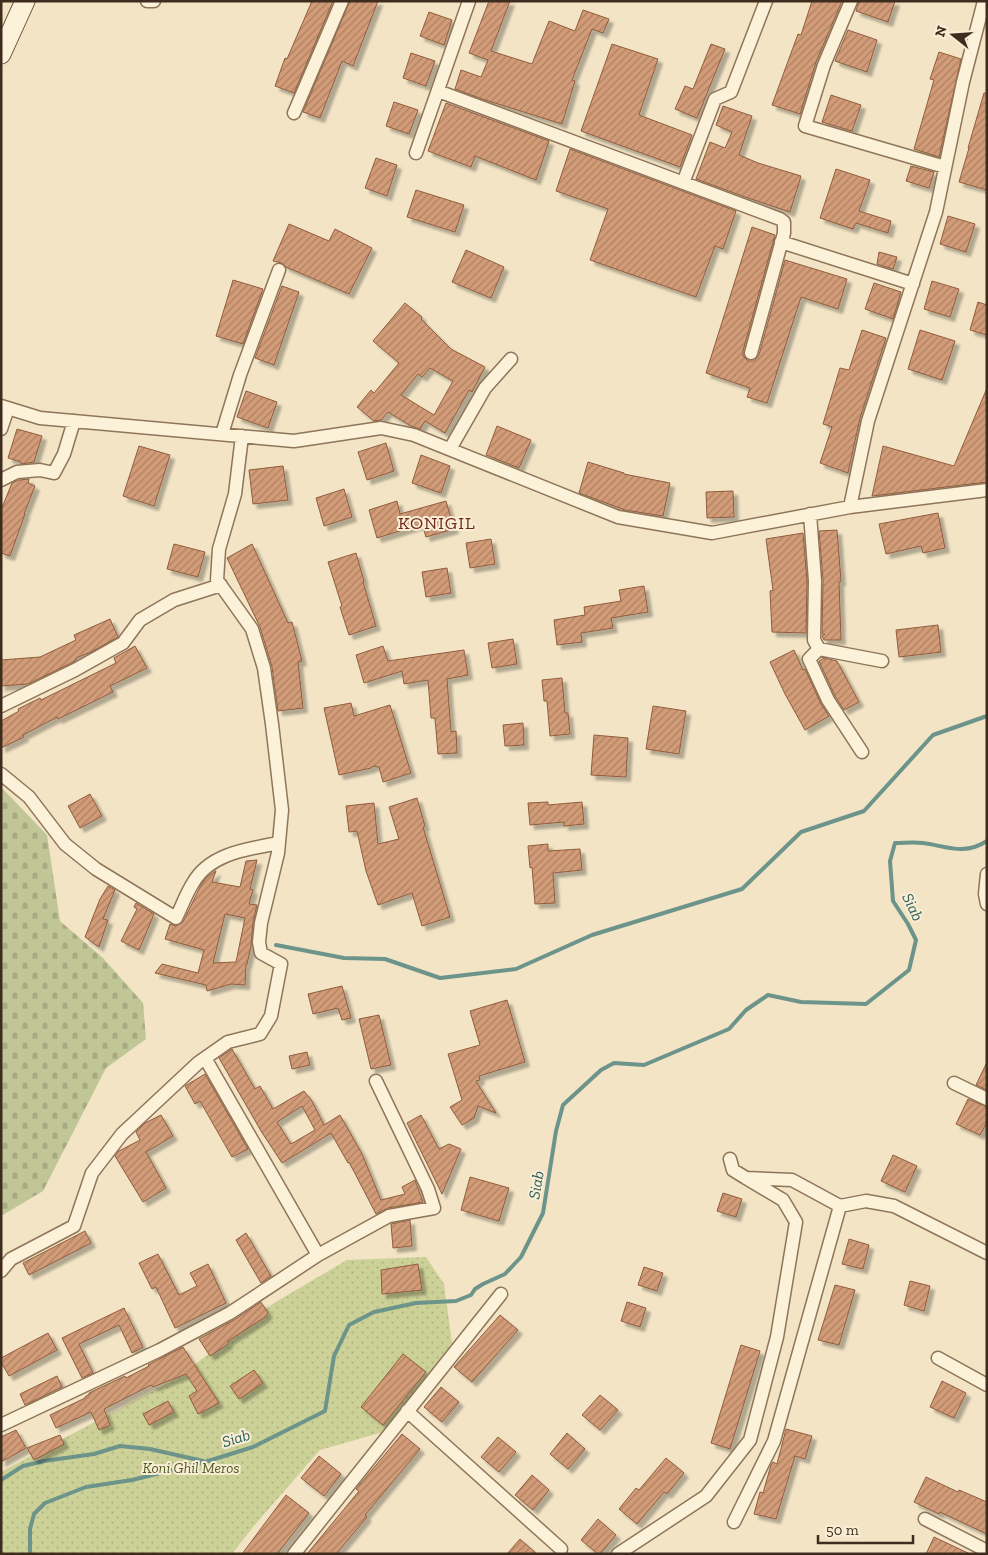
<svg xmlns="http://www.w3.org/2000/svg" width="988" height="1555" viewBox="0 0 988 1555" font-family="'Zilla Slab',serif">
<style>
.cemetery{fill:url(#cemetery-stones)}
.park{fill:url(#park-dots)}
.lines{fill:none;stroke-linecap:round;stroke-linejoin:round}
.stream{stroke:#6c948a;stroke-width:4}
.building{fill:url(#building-hatch);stroke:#905c3d;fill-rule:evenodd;filter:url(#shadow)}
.street-casing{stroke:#8f7559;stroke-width:15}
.secondary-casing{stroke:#71563c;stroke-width:21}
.street{stroke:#fcf1d9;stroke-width:12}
.secondary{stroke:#fcf1d9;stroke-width:19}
.labels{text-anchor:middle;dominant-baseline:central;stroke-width:4;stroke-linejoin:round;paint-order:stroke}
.park-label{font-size:15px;font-style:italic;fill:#4f5c23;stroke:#f9eed5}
.water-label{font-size:16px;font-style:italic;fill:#2c5f5b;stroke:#f9eed5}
.quarter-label{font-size:18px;letter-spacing:1px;fill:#6e2a1a;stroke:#f9eed5}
</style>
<defs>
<pattern id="cemetery-stones" width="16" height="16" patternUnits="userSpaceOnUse" patternTransform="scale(1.25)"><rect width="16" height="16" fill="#c1c697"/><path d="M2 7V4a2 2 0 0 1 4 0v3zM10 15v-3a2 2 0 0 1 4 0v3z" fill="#a7aa82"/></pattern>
<pattern id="park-dots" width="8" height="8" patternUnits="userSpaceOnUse" patternTransform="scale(1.25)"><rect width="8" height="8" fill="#ccd197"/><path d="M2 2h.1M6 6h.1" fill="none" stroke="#b0b482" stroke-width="1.8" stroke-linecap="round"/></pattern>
<pattern id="building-hatch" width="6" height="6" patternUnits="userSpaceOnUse" patternTransform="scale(1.25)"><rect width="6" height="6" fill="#d39c78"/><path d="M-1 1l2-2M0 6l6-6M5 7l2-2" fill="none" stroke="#ad8062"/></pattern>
<filter id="shadow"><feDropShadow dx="4.5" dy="4.5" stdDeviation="1" flood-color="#0004"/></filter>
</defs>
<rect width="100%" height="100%" fill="#f2e4c5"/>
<path class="cemetery" d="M1,787l46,48 13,86 43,37 40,45 3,36 -40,29 -63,123 -42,25z"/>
<path class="park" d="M426,1257l18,27 8,59 -69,89 -63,18 -67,77 -21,27h-231v-82l178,-95 95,-74 73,-43z"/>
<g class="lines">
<path class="stream" d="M276,945l68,13 41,1 55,19 76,-9 76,-34 150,-46 59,-57 63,-21 69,-76 54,-19
M1,1480l22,-14 21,-5 50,-7 26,-8 30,3 53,12
M30,1554v-25l4,-15 11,-11 41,-16 46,-7 73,-18 48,-15 72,-36 9,-55 15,-31 25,-13 42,-9 40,-2 15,-6 4,-6 8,-5 22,-10 16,-17 22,-44 13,-82 7,-26 38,-35 13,-7 30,2 85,-36 17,-19 22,-15 33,7 65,2 43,-34 7,-30 -8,-16 -15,-23 -3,-40 5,-18c9,0 19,-1 28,0 23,3 41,13 64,-2"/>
</g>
<path class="building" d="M312,1h21l-39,92 -19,-7 10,-28 2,1z
M350,1h28l-25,65 -11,-5 -22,57 -17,-6z
M489,1h21l-19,50 41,13 17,-43 26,10 8,-21 26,9 -6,14 -11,-4 -20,51 3,1 -13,43 -80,-25 -27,-10 6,-19 20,7 7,-17 -19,-7z
M812,1h30l-26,61 -16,52 -28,-9 26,-71 3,1z
M859,1h36l-7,21 -32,-11z
M429,12l23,8 -8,25 -24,-9z
M848,30l29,10 -10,32 -32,-11z
M612,44l46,15 -19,56 53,20 -12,32 -99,-36z
M711,44l14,5 -28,69 -22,-9 10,-23 8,3z
M939,52l22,7 -22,98 -25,-8 20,-69 -4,-1z
M411,53l24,8 -9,25 -23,-8z
M984,93h3v97l-28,-8 10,-34h-1z
M831,95l30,10 -9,26 -30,-9z
M394,102l24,8 -9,24 -23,-8z
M446,103l103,38 -13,39 -61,-24 -4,11 -43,-16z
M723,106l29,10 -13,39 19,8 43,13 -11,36 -42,-14 -52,-19 14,-37 15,6 7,-16 -16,-7z
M570,149l166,62 -13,38 -8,-3 -19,51 -106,-37 18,-51 -52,-18z
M376,158l21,7 -10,31 -22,-8z
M911,166l23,6 -5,16 -23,-7z
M836,169l34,11 -11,31 32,10 -3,12 -32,-10 -3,6 -33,-11z
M416,190l48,15 -9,27 -48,-15z
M948,216l27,8 -9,28 -26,-8z
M289,224l40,17 6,-12 37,19 -23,46 -63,-27 -4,-4 -9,-2z
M752,227l23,8 -32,116v5l5,5h6l5,-6 26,-95 62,19 -9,30 -37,-12 -34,106 -20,-6 3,-9 -44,-15z
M466,250l38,17 -13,31 -39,-16z
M879,252l18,5 -4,12 -16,-5z
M233,280l30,9 -20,55 -27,-8z
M932,281l27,8 -9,28 -26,-8z
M874,283l27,9 -8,27 -28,-10z
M282,286l17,6 -25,73 -19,-7z
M978,302l9,3v30l-17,-5z
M405,303l17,14 -1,2 30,30 34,18 -13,25 -3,-2 -24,43 -20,-12 -5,8 -9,-3 -23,-14 -7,8 -7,1 -17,-14 14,-17 3,3 25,-30 -26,-22zM430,368l23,13 -19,34 -33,-20 17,-21 4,3z
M862,330l24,8 -26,80 -12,55 -28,-10 12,-36 -9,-3 17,-56 9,2z
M920,330l35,11 -13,39 -34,-11z
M987,388v94l-115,14 11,-50 71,20z
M246,391l31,11 -9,26 -31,-11z
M497,426l34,14 -12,28 -33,-13z
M17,429l25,7 -8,26 -13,2v-2l-13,-4z
M386,443l8,28 -27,9 -9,-28z
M139,446l31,9 -16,51 -31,-10z
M421,455l29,11 -9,27 -29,-10z
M588,462l36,11v1l46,9 -7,33 -38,-6 -46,-17z
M283,466l5,34 -35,4 -4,-34z
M29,479l-1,4 7,3 -11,28h1l-15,42 -9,-3v-43l11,-27 7,-3z
M344,489l8,28 -28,9 -8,-28z
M733,491l1,26 -27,1 -1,-26z
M397,501l3,13 46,-13 8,28 -28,8 -4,-13 -45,14 -8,-28z
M938,513l7,35 -22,5 -2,-7 -35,8 -7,-30z
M837,530l4,51 -2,1 2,58h-17l-2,-4 3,-2h-3l1,-54 -4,-49z
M803,533l4,48 -1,52 -34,-1 -2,-41 3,-1 -7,-51z
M491,539l4,25 -25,4 -4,-25z
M174,544l31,8 -7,25 -31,-8z
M252,544l36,79 4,-1 10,39 -4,1 5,46 -25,3 -6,-44 -12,-40 -33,-69z
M356,553l8,28 -1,1 13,44 -27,9 -9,-28 2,-1 -14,-44z
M447,568l4,25 -25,4 -4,-25z
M644,586l4,26 -37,6 2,10 -32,5 1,9 -25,3 -3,-25 31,-5 -1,-8 37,-6 -2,-11z
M110,619l8,18 -27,15 -15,6v2l-5,3 -43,21 -27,2v-26l39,-3 36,-17 -2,-5z
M938,625l3,27 -42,5 -3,-27z
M513,639l4,25 -25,4 -4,-25z
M135,646l12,22 -37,18 3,6 -55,27 -1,-2 -34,18 1,2 -23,11v-27l18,-10 -1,-2 22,-11 1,2 75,-37 -2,-5z
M383,646l5,15 76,-11 4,25 -21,4 4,53 5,-1 1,22 -19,1 -3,-36h-4l-3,-38 -24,4 -2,-13 -38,12 -8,-28z
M794,650l9,20 2,-1 16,35 8,12 -24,14 -20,-36 -15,-32z
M824,658l13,3 22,41 -15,8 -9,-14 -16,-35z
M562,678l3,35h3l2,21 -20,2 -3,-35h-3l-2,-21z
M351,703l3,13 36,-11 21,68 -28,9 -4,-15h-2l-1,-1 -5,1v1l-32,7 -15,-67z
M653,706l33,5 -7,43 -33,-5z
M523,723l1,22 -19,1 -2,-21z
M594,735l34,3 -2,39 -35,-2z
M90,794l12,22 -22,12 -12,-22z
M417,798l8,28 -2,1 27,90 -28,9 -10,-33 -34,12 -12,-34 -9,-40 -8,1 -3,-26 28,-3 4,41 21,-5 -10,-32z
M548,802v3l34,-3 2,22 -20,2v-4l-34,3 -2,-22z
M548,844v7l32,-2 2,21 -29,3 2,30 -20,1 -3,-37 -2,1 -2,-22z
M257,860l-7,29 3,1 -4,14 8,1 -4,17 -2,24 -4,18h-1l-1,21 -14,-1 -24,7 -1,-6 -51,-12 7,-9 36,9 6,-23 -39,-11 5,-15 6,2 7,-4 17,-35 6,-9 8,-6 2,-1 -4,11 28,5 6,-26zM225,914l20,4 -9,44 -23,1z
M108,886l7,4 -12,29 5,1 -9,27 -14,-10 15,-38z
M136,903l18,11 -15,36 -18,-9 16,-32 -3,-2z
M342,986l9,32 -9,2 -4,-12 -25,6 -5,-20z
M507,1000l18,62 -46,14 1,4 -4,1 20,32 -18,-7 -4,12 -12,7 -12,-18 12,-7 -14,-46 32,-9 -10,-34z
M379,1015l12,50 -20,4 -12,-50z
M232,1049l23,40 5,-3 13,23 31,-18 8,10 12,24 16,-10 22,39 19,46 24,-6 -3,-7 13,-7 8,22 -35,6 -12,6 -27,-52 -1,1 -17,-30 -49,30 -21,-32 -42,-73zM302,1106l13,24 -24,14 -14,-22z
M307,1052l3,13 -18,4 -3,-13z
M987,1062v28l-11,-5z
M205,1074l43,75 -16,8 -32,-56 -5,3 -10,-18z
M968,1099l19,8v15l-7,13 -24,-11z
M161,1115l12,21 -27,16 20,36 -23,14 -28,-46 4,-5 21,-11 -4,-8 9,-9z
M421,1115l18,34 10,-5 12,5 -19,45 -35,-71z
M893,1155l24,11 -12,26 -24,-11z
M470,1177l39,11 -10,33 -38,-11z
M723,1193l19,6 -6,18 -19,-6z
M410,1220l2,26 -19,2 -2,-24z
M85,1231l6,12 -62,32 -6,-12z
M246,1233l25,43 -10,7 -25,-43z
M849,1239l20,6 -6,24 -21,-5z
M158,1254l21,41 18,-9 -7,-13 18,-9 18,39 -51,25 -19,-41 -4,2 -13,-26z
M418,1264l4,26 -40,4 -1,-24z
M644,1267l19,6 -6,18 -19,-6z
M910,1281l20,5 -6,25 -20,-6z
M835,1285l20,5 -16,55 -21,-5z
M261,1302l7,11 -3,4 -37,24v3l-18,12 -11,-17 35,-19z
M627,1302l19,6 -6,19 -19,-6z
M124,1308l19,39 -11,6 -13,-28 -40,19 14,29 -11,5 -20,-40z
M500,1315l18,15 -46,52 -18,-15z
M48,1333l9,17 -48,26 -8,-14v-4z
M741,1345l19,6 -30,98 -19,-6z
M183,1347l36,56 -21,11 -9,-18 8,-5 -11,-17 -33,13 -2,-2 -47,24 6,16 -11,5 -8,-18 -35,16 -6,-13 35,-17v-1l4,-3v-1l36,-17 1,2 23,-12 -1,-1z
M403,1354l23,18 -43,53 -22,-18z
M254,1370l9,13 -24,16 -9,-13z
M57,1376l5,11 -37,18 -5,-11z
M942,1381l24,12 -12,25 -24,-11z
M441,1387l18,15 -17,20 -18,-15z
M600,1395l18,15 -18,20 -18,-15z
M168,1401l6,11 -25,13 -6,-11z
M786,1429l26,7 -7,23 -10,-3 -19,63 -22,-5 6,-22 3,1 8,-28 2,-3 4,2z
M16,1430l10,18 -25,14v-25z
M567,1433l18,16 -17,20 -18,-15z
M402,1434l18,15 -55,66 2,2 -31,37h-29l52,-63 -3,-2z
M60,1435l4,9 -30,16 -7,-12z
M498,1437l18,15 -17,20 -18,-15z
M319,1456l22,18 -17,22 -23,-18z
M666,1458l18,15 -17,21 -3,-2 -27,32 -18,-15 17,-21 3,2z
M532,1475l17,15 -16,20 -18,-15z
M926,1477l32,15 1,-2 28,12v32l-47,-22 -1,2 -25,-12z
M286,1495l23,18 -32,41h-35z
M598,1519l18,16 -16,19h-2l-17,-14z
M934,1537l36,17h-44z
M520,1539l17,15h-30z"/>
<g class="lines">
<g class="street-casing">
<path id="street" d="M147,1h7
M851,1l-27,64 -19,61 140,41
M438,91l342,128 4,3v11l-33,120
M294,113l48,-112
M416,153l53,-152
M683,183l32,-84 16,-7 35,-91
M781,242l132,42
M1,406l39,12 254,23 87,-13 33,7 204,82 94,16 138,-26 137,-17
M1,429l7,-21
M222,434l18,-59 39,-105
M450,449l35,-61 26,-29
M1,480l16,-8 23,-2 14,3 10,-19 10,-33
M850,507l18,-86 68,-209 27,-130 21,-81
M810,514l5,67 -1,59 5,9 63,12
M819,649l-10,10 19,41 34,52
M1,706l74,-36 48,-27 17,-23 34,-20 47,-15
M1,774l28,23 36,47 31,25 80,49c6,-12 10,-24 17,-35 17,-30 55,-34 86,-40
M987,874l-2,20 2,10
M954,1083l33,16
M730,1159l3,11 13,8
M318,1255l71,-39 45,-8 -6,-19 -52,-108
M1,1271l10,-12 63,-33 18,-53 30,-39 76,-71 30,-21 32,-8 11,-18 10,-52 -20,-11 -2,-11 2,-19 17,-70 4,-43 -10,-86 -8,-56 -12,-39 -35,-49 2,-31 16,-55 7,-58
M938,1358l49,27
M407,1411l154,138
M1,1425l159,-75 70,-37 88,-58 -113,-197
M925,1519l62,32
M734,1522l40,-81 66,-235
M294,1554l207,-260
M618,1554l88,-58 44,-56 27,-103 19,-115 -13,-22 -37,-22 46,2 48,26 26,-5 28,5 93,47"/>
</g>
<g class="secondary-casing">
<path id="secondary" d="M1,54l24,-53"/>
</g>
<use href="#street" class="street"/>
<use href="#secondary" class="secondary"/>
</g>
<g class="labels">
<g class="park-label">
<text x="191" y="1468">Koni Ghil Meros</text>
</g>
<g class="water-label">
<text transform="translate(913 907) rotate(64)">Siab</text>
<text transform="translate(536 1185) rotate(-80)">Siab</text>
<text transform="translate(236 1438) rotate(-17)">Siab</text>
</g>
<g class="quarter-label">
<text x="437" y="523">KONIGIL</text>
</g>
</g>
<rect width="988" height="1555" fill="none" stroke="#3e2d1e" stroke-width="5"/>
<g transform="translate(953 35) rotate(287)" stroke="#f9eed5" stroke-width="4" paint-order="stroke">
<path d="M0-4L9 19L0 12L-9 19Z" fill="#3e2d1e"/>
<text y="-8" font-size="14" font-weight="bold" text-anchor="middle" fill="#3e2d1e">N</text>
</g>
<path d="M818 1535v8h95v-8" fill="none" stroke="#3e2d1e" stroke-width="2.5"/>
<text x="826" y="1535" font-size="15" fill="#3e2d1e" stroke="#f9eed5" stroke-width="4" paint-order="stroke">50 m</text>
</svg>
